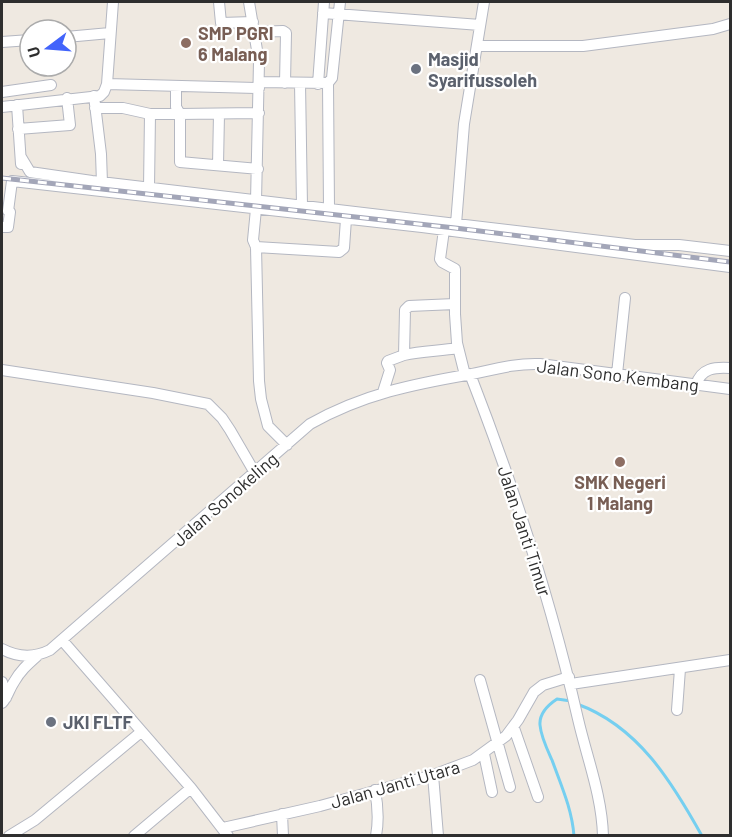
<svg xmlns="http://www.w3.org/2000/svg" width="732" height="837" viewBox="0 0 732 837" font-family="Barlow,sans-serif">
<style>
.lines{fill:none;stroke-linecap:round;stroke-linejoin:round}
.stream{stroke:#75cff0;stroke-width:3}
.minor-casing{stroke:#b4b7c1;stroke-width:12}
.minor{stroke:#fff;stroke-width:10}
.rail-casing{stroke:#a3a6b8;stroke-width:5}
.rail{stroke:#fff;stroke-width:3;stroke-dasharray:9;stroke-linecap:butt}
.education-dot{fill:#8d6e63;stroke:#fff;stroke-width:2}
.worship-dot{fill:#6b7280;stroke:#fff;stroke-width:2}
.labels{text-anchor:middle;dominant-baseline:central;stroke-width:4.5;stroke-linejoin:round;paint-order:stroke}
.education-label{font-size:18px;font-weight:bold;fill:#785e54;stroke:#fff;text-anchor:start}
.worship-label{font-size:18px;font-weight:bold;fill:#5b616d;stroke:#fff;text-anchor:start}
.street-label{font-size:18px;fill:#2e2e2e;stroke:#fff}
</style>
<rect width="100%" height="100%" fill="#efe9e1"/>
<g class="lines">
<path class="stream" d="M571,701l-14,-2c-9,6 -18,14 -17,26 1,12 7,24 12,35 9,25 20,49 22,76
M577,704c61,22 95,78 125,132"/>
<g class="minor-casing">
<path id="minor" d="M219,2l2,21 32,-1
M249,2l10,60 -3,139
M323,13l157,12
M255,32l28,-1 3,2 -1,50
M66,37l44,-4
M2,42l28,-2
M478,46h105l130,-17 17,-5
M259,82l69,1 1,126
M300,83l2,123
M328,83l4,-5 8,-76
M107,84l152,4
M318,84l6,-82
M2,92l49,-7
M94,96l7,58 1,29
M17,105l4,59
M2,107l98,-11 4,-4 3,-8 6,-82
M95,108h28l27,6
M18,129l52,-4 -3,-27
M21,157l9,15 62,9 543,64h44l51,6
M218,165l1,-51
M258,169l-78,-7v-48l79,-1
M149,188l1,-74h30l-4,-7v-21
M256,209l-3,31 3,7 3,134 2,18 7,27 19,19
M8,211l4,-30 410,46 308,40
M456,224l8,-100 20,-122
M2,227h6l2,-15
M444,230l-4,29 2,3 13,7v45l2,29 8,32
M256,247l83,5 5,-4 2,-29
M455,304l-46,2 -4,4 -1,45c18,-4 35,-4 54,-7
M2,370l151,23 55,11 14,14 8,12 25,43
M470,374c44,113 81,227 108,345 9,39 24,77 25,117
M617,374l8,-76
M696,385c5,-17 19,-18 34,-17
M383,392l7,-22 -3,-7 1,-2 16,-6
M62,640l129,148 37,48
M2,649c15,8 32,9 48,1l260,-226c53,-30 104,-40 162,-50 23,-5 45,-11 68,-10l190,25
M480,680l30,107
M2,682l4,16
M571,684l159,-24
M2,703c6,-6 7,-14 12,-21 6,-11 14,-18 23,-26
M677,710l3,-41
M514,728l24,69
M484,754l8,38
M433,775l5,61
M375,790c3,16 4,30 1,46
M282,814l1,22
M223,828l97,-22 113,-31 40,-15 33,-24 12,-16 16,-28 9,-7 26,-8
M9,836l26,-16 106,-88
M134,836l57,-48"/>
</g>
<use href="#minor" class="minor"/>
<g class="rail-casing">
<path id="rail" d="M2,178l453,50 275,34"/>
</g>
<use href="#rail" class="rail"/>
</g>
<g class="education-dot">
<circle cx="186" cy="43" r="6"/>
<circle cx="620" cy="462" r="6"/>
</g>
<g class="worship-dot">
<circle cx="416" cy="69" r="6"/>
<circle cx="51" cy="722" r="6"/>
</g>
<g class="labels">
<g class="education-label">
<text x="198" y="33">SMP PGRI<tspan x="198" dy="21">6 Malang</tspan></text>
<text x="620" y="482" text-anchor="middle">SMK Negeri<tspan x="620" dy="21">1 Malang</tspan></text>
</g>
<g class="worship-label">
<text x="428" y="59">Masjid<tspan x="428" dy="21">Syarifussoleh</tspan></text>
<text x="63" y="722">JKI FLTF</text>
</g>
<g class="street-label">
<text transform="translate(618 375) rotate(7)">Jalan Sono Kembang</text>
<text transform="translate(225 499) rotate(-41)">Jalan Sonokeling</text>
<text transform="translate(525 531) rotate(72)">Jalan Janti Timur</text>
<text transform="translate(395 784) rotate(-16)">Jalan Janti Utara</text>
</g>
</g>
<rect width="732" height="837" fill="none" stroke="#2e2e2e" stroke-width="6"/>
<g transform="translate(48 48) rotate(254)"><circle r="28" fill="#ffffff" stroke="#ababab" stroke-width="1.5"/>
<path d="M0-4.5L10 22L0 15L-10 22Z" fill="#4264fb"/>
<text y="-9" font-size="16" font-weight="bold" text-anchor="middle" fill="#2e2e2e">U</text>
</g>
</svg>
